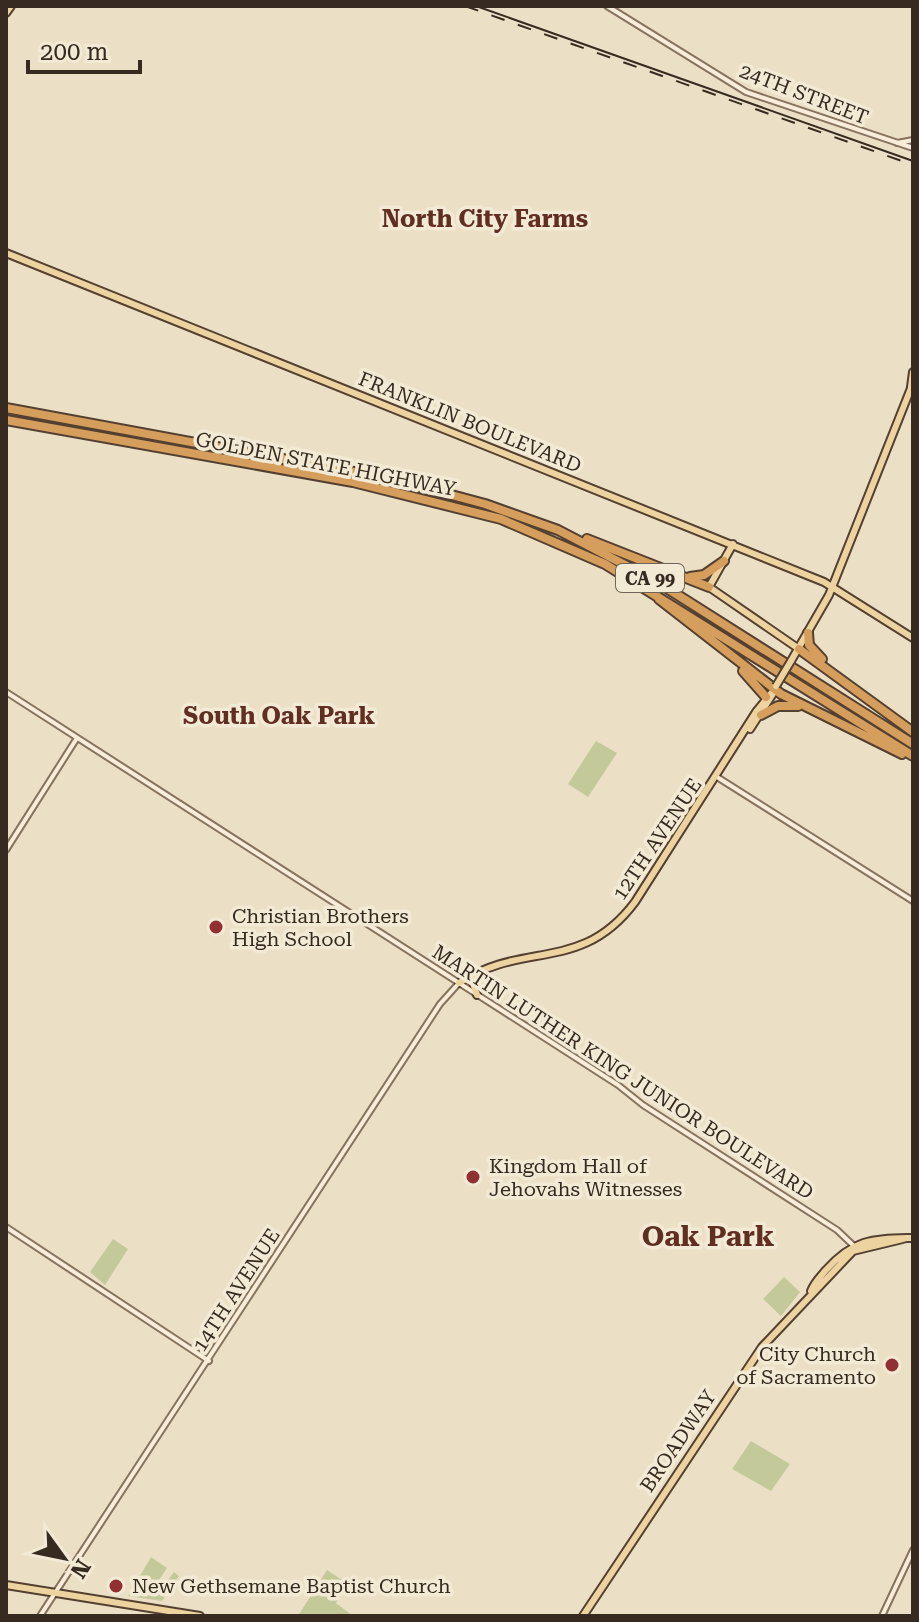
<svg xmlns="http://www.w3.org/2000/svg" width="919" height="1622" viewBox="0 0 919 1622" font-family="'Roboto Serif',serif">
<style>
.green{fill:#c4c99a}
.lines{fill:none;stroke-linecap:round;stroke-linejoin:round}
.minor-casing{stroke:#86725d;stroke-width:8}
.major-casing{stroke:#544031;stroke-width:10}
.highway-casing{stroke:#544031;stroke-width:12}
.minor{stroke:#f7edd9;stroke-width:4}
.major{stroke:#ecd3a0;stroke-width:6}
.highway{stroke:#d59e5c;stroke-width:8}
.tram{stroke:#372a20;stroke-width:2}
.rail{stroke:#372a20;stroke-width:2;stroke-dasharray:14 14;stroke-linecap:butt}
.major-bridge-casing{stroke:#544031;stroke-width:10;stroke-linecap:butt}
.major-bridge{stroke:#ecd3a0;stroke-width:6}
.poi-dot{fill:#913032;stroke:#f3ead5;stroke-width:3}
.labels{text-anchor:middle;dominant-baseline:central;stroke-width:7;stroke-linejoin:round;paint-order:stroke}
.shield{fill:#f3ead5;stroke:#6f6456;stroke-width:2}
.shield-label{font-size:18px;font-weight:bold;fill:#372a20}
.street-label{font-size:20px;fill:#372a20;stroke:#f3ead5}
.poi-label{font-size:20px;fill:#372a20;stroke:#f3ead5;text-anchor:start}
.quarter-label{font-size:24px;font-weight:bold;fill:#612e22;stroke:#f3ead5}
.district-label{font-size:28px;font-weight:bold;fill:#612e22;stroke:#f3ead5}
</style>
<rect width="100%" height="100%" fill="#ebe0c6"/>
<path class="green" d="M596,741l21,12 -29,44 -20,-13z
M113,1239l15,10 -23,36 -15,-13z
M784,1277l16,15 -19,24 -18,-17z
M751,1441l39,23 -19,27 -39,-22z
M151,1557l16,11 -10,15 5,5 12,-16 5,4 -17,25 -34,-5z
M327,1570l21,14 -12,19 17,13h-55z"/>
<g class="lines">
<g class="minor-casing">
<path id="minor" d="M607,6l139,86 167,56
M897,143l16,-3
M6,692l612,393 25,20 194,125 18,17
M717,777l196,124
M6,850l71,-112
M6,1227l203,134
M40,1616l400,-612 19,-21
M882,1616l31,-66"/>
</g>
<g class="major-casing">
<path id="major" d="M6,13l5,-7
M6,253l818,329 89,56
M911,387l2,-15
M733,544l-24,43 90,62
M791,661l38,-66 84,-212
M750,729l24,-37
M459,983c65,-43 122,-9 176,-81l121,-190 18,-22
M477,995l-4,-12 6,-11
M811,1291c3,-8 9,-14 15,-21 29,-32 47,-31 87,-32
M6,1585l194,31
M583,1616l179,-269 91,-96 54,-13"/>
</g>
<g class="highway-casing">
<path id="highway" d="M6,408l386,71 93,25 73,26 96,50 259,164
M6,420l347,62 148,37 104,45 308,192
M587,539l122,48
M690,577l14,-2 20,-14
M659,599l122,95 121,60
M808,633l1,12 13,14
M799,649l114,83
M743,671l23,26
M761,715l17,-9h20"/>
</g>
<use href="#minor" class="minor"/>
<use href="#major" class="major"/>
<use href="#highway" class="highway"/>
<path class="tram" d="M476,6l437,155"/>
<path class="rail" d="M465,6l448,159"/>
<g class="major-bridge-casing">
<path id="major-bridge" d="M776,686l15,-25"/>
</g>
<use href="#major-bridge" class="major-bridge"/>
</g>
<g class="poi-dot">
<circle cx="216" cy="927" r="8"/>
<circle cx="473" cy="1177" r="8"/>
<circle cx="892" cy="1365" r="8"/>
<circle cx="116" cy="1586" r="8"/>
</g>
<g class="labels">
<rect class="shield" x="616" y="564" width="68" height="28" rx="6"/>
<g class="shield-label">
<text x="650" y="578">CA 99</text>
</g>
<g class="street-label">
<text transform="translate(804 94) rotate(21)">24TH STREET</text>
<text transform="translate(470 422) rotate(22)">FRANKLIN BOULEVARD</text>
<text transform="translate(326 464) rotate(11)">GOLDEN STATE HIGHWAY</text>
<text transform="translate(657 839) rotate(-56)">12TH AVENUE</text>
<text transform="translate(623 1072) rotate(33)">MARTIN LUTHER KING JUNIOR BOULEVARD</text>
<text transform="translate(236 1290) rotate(-57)">14TH AVENUE</text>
<text transform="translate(678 1441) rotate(-56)">BROADWAY</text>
</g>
<g class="poi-label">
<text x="232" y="916">Christian Brothers<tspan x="232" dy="23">High School</tspan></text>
<text x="489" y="1166">Kingdom Hall of<tspan x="489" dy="23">Jehovahs Witnesses</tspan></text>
<text x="876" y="1354" text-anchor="end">City Church<tspan x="876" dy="23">of Sacramento</tspan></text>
<text x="132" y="1586">New Gethsemane Baptist Church</text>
</g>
<g class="quarter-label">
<text x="485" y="219">North City Farms</text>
<text x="279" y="716">South Oak Park</text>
</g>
<g class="district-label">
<text x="708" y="1236">Oak Park</text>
</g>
</g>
<rect width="919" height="1622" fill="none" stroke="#372a20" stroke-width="16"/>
<g transform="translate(64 1558) rotate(123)" stroke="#f3ead5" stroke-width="6" paint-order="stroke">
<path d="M0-6L14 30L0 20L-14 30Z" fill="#372a20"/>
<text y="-12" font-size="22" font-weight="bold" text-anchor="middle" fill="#372a20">N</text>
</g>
<path d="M28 60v12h112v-12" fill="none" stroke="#372a20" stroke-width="4"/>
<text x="40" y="60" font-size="24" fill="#372a20" stroke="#f3ead5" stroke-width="6" paint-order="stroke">200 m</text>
</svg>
